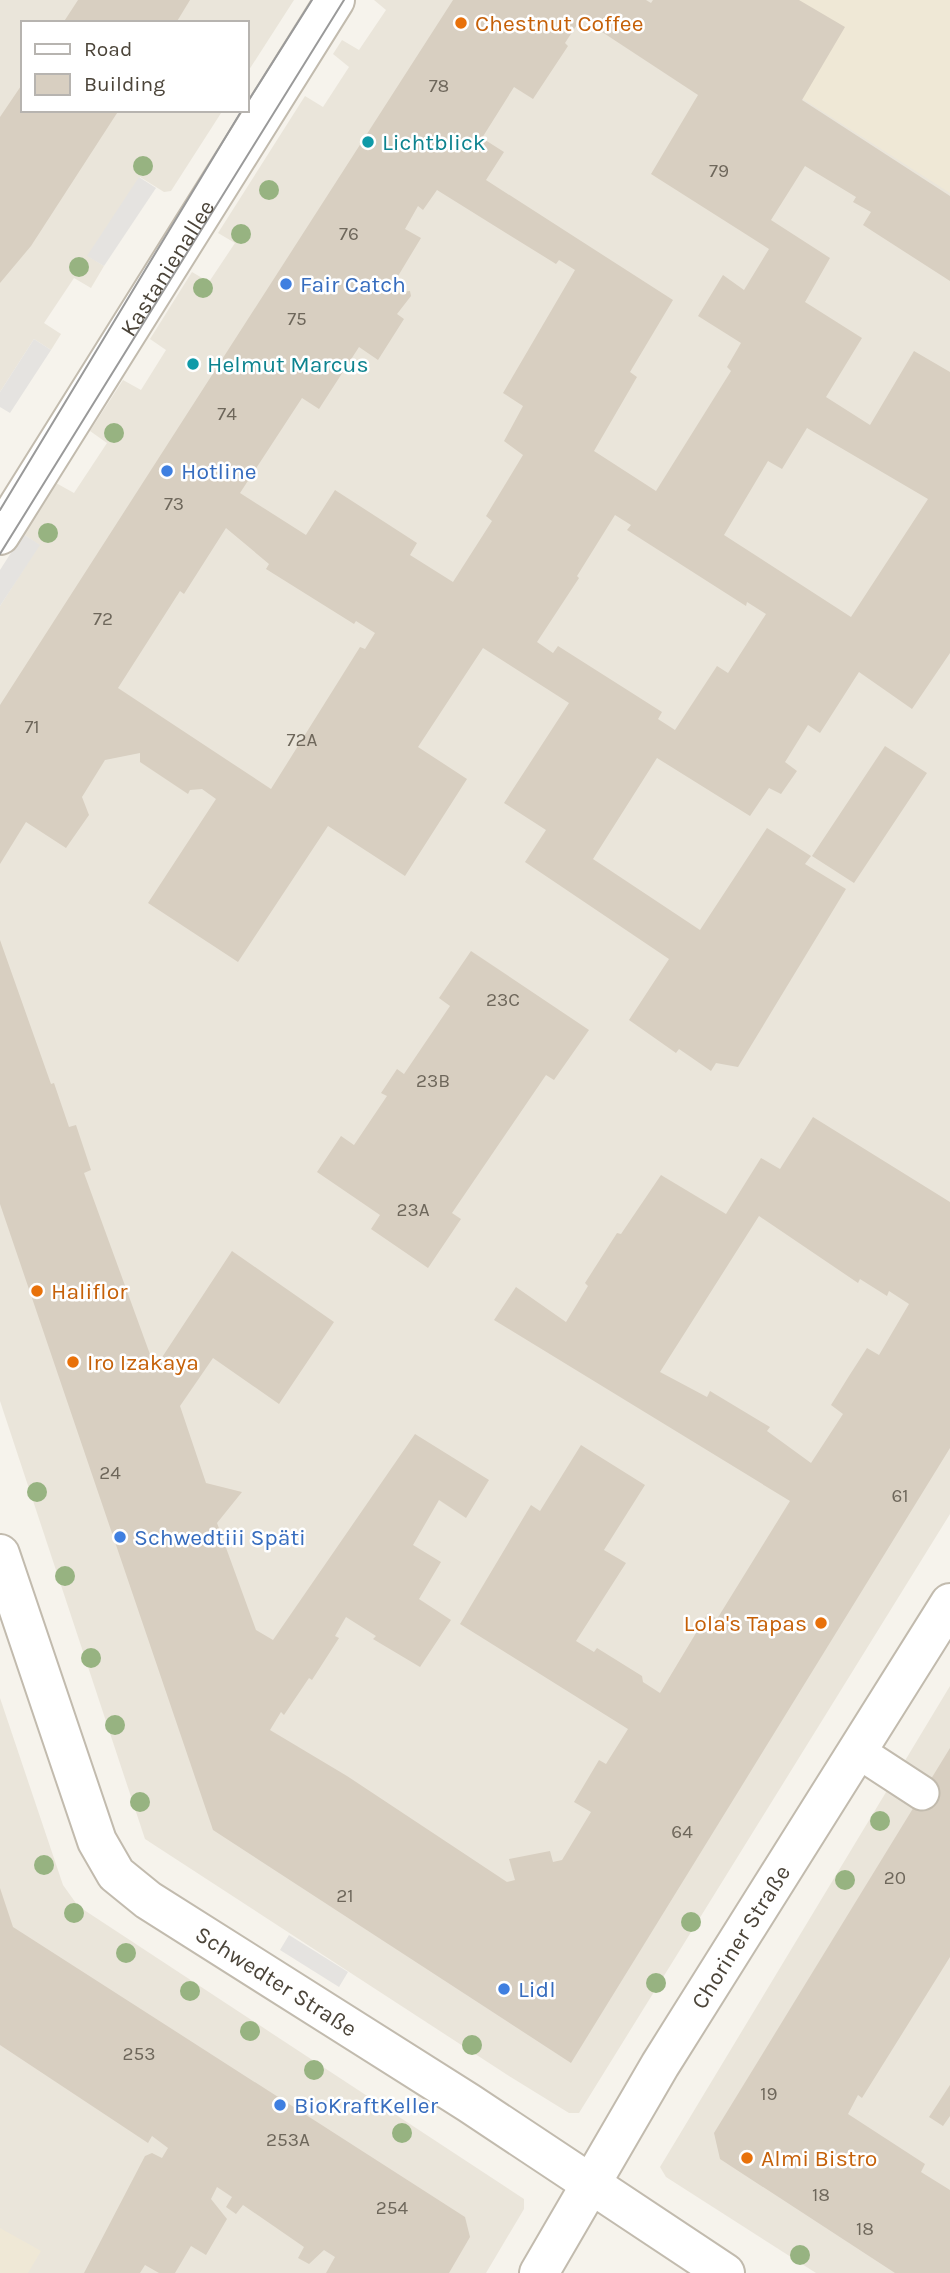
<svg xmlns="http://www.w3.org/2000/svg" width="950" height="2273" viewBox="0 0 950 2273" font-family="Karla,sans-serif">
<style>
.residential{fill:#eae5da}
.education{fill:#efe8d6}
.parking{fill:#e5e3e0}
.building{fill:#d8cfc1;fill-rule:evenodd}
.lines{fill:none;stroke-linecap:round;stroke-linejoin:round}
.service-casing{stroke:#c2bbae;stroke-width:37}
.minor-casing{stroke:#c2bbae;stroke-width:42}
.tertiary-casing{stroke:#c2bbae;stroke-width:42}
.service{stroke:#fff;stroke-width:33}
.minor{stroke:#fff;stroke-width:38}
.tertiary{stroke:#fff;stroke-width:38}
.tram{stroke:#9a9a9a;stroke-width:2}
.tree{fill:#97b381}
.food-dot{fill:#e8710a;stroke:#fff;stroke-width:2.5}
.culture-dot{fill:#0f9aa8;stroke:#fff;stroke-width:2.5}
.shop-dot{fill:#3f7fe0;stroke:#fff;stroke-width:2.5}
.labels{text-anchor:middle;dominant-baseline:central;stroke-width:5;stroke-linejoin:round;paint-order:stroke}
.number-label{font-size:19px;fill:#6e675b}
.food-label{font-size:23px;fill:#c56008;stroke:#fff;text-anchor:start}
.culture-label{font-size:23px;fill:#0d838f;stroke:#fff;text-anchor:start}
.street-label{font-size:23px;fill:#4b4439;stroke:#fff}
.shop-label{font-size:23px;fill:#366cbe;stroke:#fff;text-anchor:start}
</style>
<rect width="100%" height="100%" fill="#f6f3ec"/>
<path class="residential" d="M0,0h294l-47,73v-50h-224v87h200l-52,81 -7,1 -24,-15 -52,79 16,10 -13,22 -17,-10 -30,45 17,11 -10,16 -17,-11 -34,53z
M374,0h576v1514l-371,599h-10l-60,-37 -364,-237 -145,-438v-795l39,-61 -16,-11 33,-51 18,10 33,-50 -17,-12 33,-51 18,10 25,-40 -16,-11 42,-67 17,10 26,-39 -17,-10 87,-137 18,11 26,-40 -16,-13 9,-14 17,10 27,-40z
M950,1686v587h-134l-150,-96 -6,-10z
M0,1698l63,187 15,21 446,293v10l-38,64h-486z"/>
<path class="education" d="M796,0h154v193l-197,-126z
M0,2228l41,23 -13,22h-28z"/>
<path class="parking" d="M139,177l17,11 -52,78 -17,-10z
M34,339l17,11 -41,63 -10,-6v-15z
M23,534l17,11 -40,61v-36z
M289,1935l59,37 -9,15 -59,-37z"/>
<path class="building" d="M78,0h112l-14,23h-113z
M453,0h193l5,3 2,-3h146l46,27 -43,73 148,96v85l-87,-56 8,-13 -18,-10 3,-5 -51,-31 -34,54 59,38 -25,44 57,36 -36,59 44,28 44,-74 36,21v281l-38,56 -53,-37 -39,61 -12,-8 -23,37 12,9 -16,23 -12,-6 -19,28 -93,-58 -64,101 107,71 67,-102 44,28 -6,8 41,25 -108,178 -22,-4 -5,8 -32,-22 -3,4 -47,-33 40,-61 -144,-97 21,-32 -42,-27 65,-100 -86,-55 -65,99 49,32 -62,97 -77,-50 -90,136 -90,-59 68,-104 -14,-10 -12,1 -2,4 -48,-32v-9l-35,7 -23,37 7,18 -23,33 -40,-26 -26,42v-159zM582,17l20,9 -3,4 99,65 -47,79 118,75 -25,41 -21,-15 -25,41 43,27 -14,24 4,4 -75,120 -62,-40 43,-74 -7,-5 43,-72 -187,-120 18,-28 -22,-14 32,-51 19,12 35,-53 -3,-3zM437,190l119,74 3,-4 16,10 -72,123 20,13 -19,35 19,14 -37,61 6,5 -39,61 -43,-27 7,-12 -82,-53 -29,45 -66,-42 62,-95 17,11 40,-62 19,13 26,-41 -7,-5 14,-18 -1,-5 -10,1 -8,-6 29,-48 -16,-9 13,-23 5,4zM807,428l121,71 -77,118 -127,-82 44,-74 14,8zM615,515l16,10 -4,5 119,76 1,-4 19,12 -38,59 -11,-7 -42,64 -17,-11 4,-7 -104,-66 -5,7 -16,-11 42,-64 -2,-2zM226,528l43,36 -3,5 88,55 2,-3 19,12 -10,16 -5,-2 -89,142 -153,-101 62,-97 4,3z
M23,83v27h96l-88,136 -31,37v-166z
M885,746l42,27 -73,110 -42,-27z
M0,940l51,144 3,-1 15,44 7,-2 15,45 -7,3 71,195 77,-117 102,71 -55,82 -66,-46 -33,48 26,77 36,9 -25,31 39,107 17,10 142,-206 74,46 -23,38 -27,-18 -26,45 28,17 -22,37 32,21 -31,47 -47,-28 3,-3 -30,-19 -11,19 4,2 -27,42 -3,-2 -25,37 -3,-3 -11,18 77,46 160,106 8,-2 -6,-21 41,-8 3,11 9,-2 29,-48 -17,-10 25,-42 7,4 22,-35 -168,-105 71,-119 9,6 41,-66 64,40 -41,65 22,13 -50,78 18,11 3,-4 45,28 1,6 17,11 48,-80 9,6 73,-118 -296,-181 22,-33 50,35 22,-36 -3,-3 32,-50 4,1 40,-59 65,39 35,-56 19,11 33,-52 137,85v246l-379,615 -358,-233 -213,-626zM759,1216l99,67 2,-4 27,17 2,-5 20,13 -30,51 -12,-7 -18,28 -18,29 12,9 -32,49 -44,-32 3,-4 -60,-36 -3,6 -47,-25z
M471,951l118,79 -35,50 -8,-5 -94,138 9,6 -33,49 -57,-39 9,-14 -63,-43 24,-36 13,9 33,-49 -6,-3 16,-24 7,5 46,-68 -11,-8z
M950,1748v209l-88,141 -4,-3 -10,19 77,50 -4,8 29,18v83h-55l-175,-114 -6,-26z
M0,1888l13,39 452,290 5,20 -21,36h-123l9,-16 -11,-7 -15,14 -11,-6 6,-11 -61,-42 -7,9 -10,-7 6,-10 -15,-10 -6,12 16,20 -21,36 -15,-9 -16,27h-16l-14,-8 -5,8h-56l61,-117 7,-3 10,5 6,-10 -16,-12 -4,7 -148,-98z
M950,2085v31l-7,10 -14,-9z"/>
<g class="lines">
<g class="service-casing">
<path id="service" d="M856,1750l66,43"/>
</g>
<g class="minor-casing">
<g id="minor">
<path id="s1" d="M0,1554l97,287 19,33 32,26 321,203 256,170"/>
<path id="s2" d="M539,2273l121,-208 290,-462"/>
</g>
</g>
<g class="tertiary-casing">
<g id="tertiary">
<path id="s3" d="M0,535l335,-535"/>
</g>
</g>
<use href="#service" class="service"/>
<use href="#minor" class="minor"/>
<use href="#tertiary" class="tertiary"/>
<path class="tram" d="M247,103l65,-103
M0,510l242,-400
M0,554l344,-554"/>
</g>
<g class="tree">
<circle cx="143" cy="166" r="10"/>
<circle cx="269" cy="190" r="10"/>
<circle cx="241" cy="234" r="10"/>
<circle cx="79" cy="267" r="10"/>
<circle cx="203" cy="288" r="10"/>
<circle cx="114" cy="433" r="10"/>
<circle cx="48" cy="533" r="10"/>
<circle cx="37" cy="1492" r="10"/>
<circle cx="65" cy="1576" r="10"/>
<circle cx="91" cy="1658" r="10"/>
<circle cx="115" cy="1725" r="10"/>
<circle cx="140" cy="1802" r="10"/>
<circle cx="880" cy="1821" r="10"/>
<circle cx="44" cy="1865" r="10"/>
<circle cx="845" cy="1880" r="10"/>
<circle cx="74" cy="1913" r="10"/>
<circle cx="691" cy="1922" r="10"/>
<circle cx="126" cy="1953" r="10"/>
<circle cx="656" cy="1983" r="10"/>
<circle cx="190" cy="1991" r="10"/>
<circle cx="250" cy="2031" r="10"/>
<circle cx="472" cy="2045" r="10"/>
<circle cx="314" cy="2070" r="10"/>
<circle cx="402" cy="2133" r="10"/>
<circle cx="800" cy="2255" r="10"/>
</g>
<g class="food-dot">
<circle cx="461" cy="23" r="7"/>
<circle cx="37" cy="1291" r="7"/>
<circle cx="73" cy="1362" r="7"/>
<circle cx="821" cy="1623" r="7"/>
<circle cx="747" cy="2158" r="7"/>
</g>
<g class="culture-dot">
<circle cx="368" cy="142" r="7"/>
<circle cx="193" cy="364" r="7"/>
</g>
<g class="shop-dot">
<circle cx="286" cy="284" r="7"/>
<circle cx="167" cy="471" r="7"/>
<circle cx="120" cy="1537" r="7"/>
<circle cx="504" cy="1989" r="7"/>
<circle cx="280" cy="2105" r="7"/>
</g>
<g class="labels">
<g class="number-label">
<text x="439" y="86">78</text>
<text x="719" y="171">79</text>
<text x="349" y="234">76</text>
<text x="297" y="319">75</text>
<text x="227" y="414">74</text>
<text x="174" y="504">73</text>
<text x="103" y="619">72</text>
<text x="32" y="727">71</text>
<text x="302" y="740">72A</text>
<text x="503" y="1000">23C</text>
<text x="433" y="1081">23B</text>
<text x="413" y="1210">23A</text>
<text x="110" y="1473">24</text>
<text x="900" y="1496">61</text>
<text x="682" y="1832">64</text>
<text x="895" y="1878">20</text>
<text x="345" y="1896">21</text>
<text x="139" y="2054">253</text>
<text x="769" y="2094">19</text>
<text x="288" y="2140">253A</text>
<text x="821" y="2195">18</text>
<text x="392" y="2208">254</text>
<text x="865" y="2229">18</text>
</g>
<g class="food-label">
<text x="475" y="23">Chestnut Coffee</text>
<text x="51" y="1291">Haliflor</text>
<text x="87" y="1362">Iro Izakaya</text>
<text x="807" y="1623" text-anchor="end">Lola's Tapas</text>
<text x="761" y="2158">Almi Bistro</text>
</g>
<g class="culture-label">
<text x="382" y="142">Lichtblick</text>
<text x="207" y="364">Helmut Marcus</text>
</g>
<g class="street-label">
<text stroke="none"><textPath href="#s3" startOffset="315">Kastanienallee</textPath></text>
<text stroke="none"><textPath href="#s2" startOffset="392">Choriner Straße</textPath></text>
<text stroke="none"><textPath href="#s1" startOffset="534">Schwedter Straße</textPath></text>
</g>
<g class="shop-label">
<text x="300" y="284">Fair Catch</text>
<text x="181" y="471">Hotline</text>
<text x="134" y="1537">Schwedtiii Späti</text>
<text x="518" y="1989">Lidl</text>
<text x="294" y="2105">BioKraftKeller</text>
</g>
</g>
<rect x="21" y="21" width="228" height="91" fill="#ffffff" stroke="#b7b4b0" stroke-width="2"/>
<rect x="35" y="44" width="35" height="10" fill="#ffffff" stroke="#b7b4b0" stroke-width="2"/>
<text x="84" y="56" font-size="21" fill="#4b4439">Road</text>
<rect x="35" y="74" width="35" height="21" fill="#d8cfc1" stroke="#b7b4b0" stroke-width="2"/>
<text x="84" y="91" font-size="21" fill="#4b4439">Building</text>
</svg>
